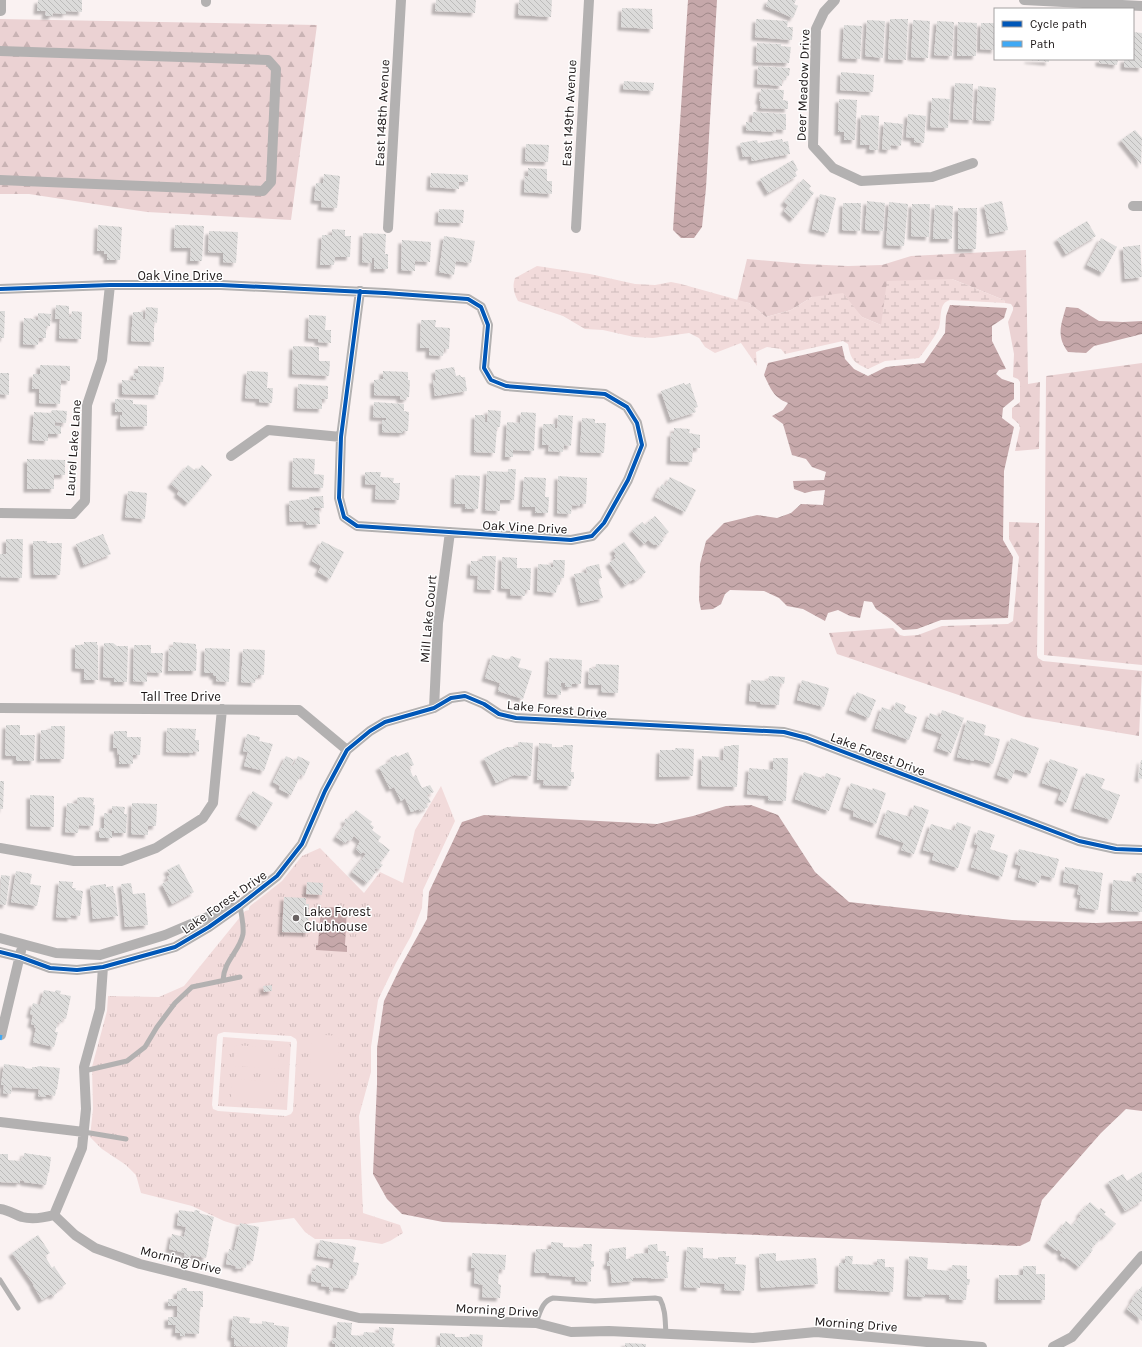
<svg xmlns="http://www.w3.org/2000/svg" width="1142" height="1347" viewBox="0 0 1142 1347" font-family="Karla,sans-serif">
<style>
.forest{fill:url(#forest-firs)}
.wetland{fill:url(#wetland-marsh)}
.park{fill:url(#park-tufts);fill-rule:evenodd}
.pitch{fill:#f2dbdb}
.water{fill:url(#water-waves)}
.building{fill:url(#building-back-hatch);filter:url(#shadow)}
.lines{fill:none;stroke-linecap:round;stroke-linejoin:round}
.lane{stroke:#b3b1b1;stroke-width:5}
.street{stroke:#b3b1b1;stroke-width:10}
.quiet{stroke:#3fa9f5;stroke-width:3;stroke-dasharray:6 3;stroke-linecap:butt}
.cycleway-casing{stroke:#fff;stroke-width:6}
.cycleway{stroke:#0057b8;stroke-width:4}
.poi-dot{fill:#696262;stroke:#fff;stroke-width:1.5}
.labels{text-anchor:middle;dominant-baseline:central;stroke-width:3;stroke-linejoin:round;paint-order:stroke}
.street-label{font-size:13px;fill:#1b1515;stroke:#fff}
.poi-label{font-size:13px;fill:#1b1515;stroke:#fff;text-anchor:start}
</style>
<defs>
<pattern id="forest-firs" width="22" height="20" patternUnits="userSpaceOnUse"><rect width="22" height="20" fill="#ebd2d3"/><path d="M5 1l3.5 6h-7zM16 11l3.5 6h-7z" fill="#c9b3b4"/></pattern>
<pattern id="wetland-marsh" width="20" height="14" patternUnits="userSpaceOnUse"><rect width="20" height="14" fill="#f2dbdb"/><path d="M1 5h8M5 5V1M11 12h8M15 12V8" fill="none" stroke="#cfbbbb"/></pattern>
<pattern id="park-tufts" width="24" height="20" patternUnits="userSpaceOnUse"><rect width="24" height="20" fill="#f2dbdb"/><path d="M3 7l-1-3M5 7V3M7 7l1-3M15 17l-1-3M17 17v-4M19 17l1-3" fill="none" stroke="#cfbbbb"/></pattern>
<pattern id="water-waves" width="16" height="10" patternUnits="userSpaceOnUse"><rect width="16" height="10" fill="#c6a8aa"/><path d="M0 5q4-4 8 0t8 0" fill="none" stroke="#a08889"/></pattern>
<pattern id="building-back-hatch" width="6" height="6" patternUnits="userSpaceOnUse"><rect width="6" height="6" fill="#dcdbda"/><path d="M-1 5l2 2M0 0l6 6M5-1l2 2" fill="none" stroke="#bcbbba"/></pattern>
<filter id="shadow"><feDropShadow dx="-3.5" dy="3.5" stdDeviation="1" flood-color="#0004"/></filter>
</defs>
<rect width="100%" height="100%" fill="#faf2f2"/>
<path class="forest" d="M0,19l317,6 -26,195 -144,-8 -118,-18h-29z
M1026,250l2,134 12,-2 -1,67 -24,2 5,-23 -1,-4 -7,-6v-10l8,-6v-20l-2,-3 -5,-2 1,-23 -6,-32 5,-12v-3l-2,-3 -6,-1 -1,-3 -52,-21 -71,46 -19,-8 -9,-9 -41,-11 -21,13 -25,7 -17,-14 -12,-2 10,-42 57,5 44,2 34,-1 29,-9z
M1142,363v302l-98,-10 2,-279z
M1009,522l30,1 -2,132 1,3 5,3 99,10 -3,65 -115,-19 -187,-63 -8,-21 64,-5 7,7 4,1 14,-1 24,-9 66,-2 5,-3 6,-64 -10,-18z"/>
<path class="wetland" d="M537,266l53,8 45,10 20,1 16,-3 10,2 68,19 17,14 25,-7 21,-13 31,-4 19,24 19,8 6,-44 65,-2 52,21 1,3 -55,-3c-12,3 -8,18 -11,28 -3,7 -14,23 -20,30l-34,3 -17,8c-15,-7 -17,-9 -20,-25l-5,-3 -58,13 -4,-5 -14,-2 -11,5 1,14 -16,-23 -26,10 -10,-6 -6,-9 -10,-5 -36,5 -19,-1 -31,-7 -18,-1 -22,-13 -45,-15c-4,-8 -6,-14 -3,-23z"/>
<path class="park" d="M441,786l14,35 -32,69 -1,18 -11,28 -15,27 -18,37 -7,47v25l-12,44 4,97 37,12 3,8 -13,8 -8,3 -32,-5h-35l-10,-7 -11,-14 -57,7 -13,-4 -32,-15 -51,-13 -5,-18 -10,-10 -24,-16 -12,-12 3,-28 -1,-42 15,-56 1,-15 51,1 25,-11 61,-75 4,-1v-2l1,-2 32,-25 20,-25 18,-8 44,45 16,-21 23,11 12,-53zM224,1032l67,4 5,3 1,3 -4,69 -2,3 -5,2 -68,-5 -5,-2 -1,-4 5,-68 1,-3z
M223,1037l68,5 -4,68 -69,-4z"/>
<path class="pitch" d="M312,1034l27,2 -2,47 -28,-1z
M235,1045l44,3 -1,21 -45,-3z
M232,1079l45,3 -2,21 -44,-3z"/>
<path class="water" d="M688,0h29l-11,188 -4,39 -8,11h-13l-8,-8z
M950,305l57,3 -3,10 -12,8v15l14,28 -7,1 -3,4 6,5 12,4v16l-11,9 -1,10 12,9 -10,44 -1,69 10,17 -5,61 -67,2 -24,9 -14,1 -14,-12 -13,-9 -4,-7 -8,-1 -4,17 -10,-2 -12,-6 -10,3 -3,8 -22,-12 -16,-3 -8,-8 -15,-7 -34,-1 -5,4 -4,10 -8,5 -12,1 -2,-10 1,-36 6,-23 18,-18 33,-8 20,3 14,-5 10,-9 22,1 2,-15 -12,1 -8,2 -11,-4 -1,-8 31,-1 2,-8 -14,-5 -6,-8 -14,-4 -9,-31 -11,-8 11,-6 5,-7c-15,-6 -17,-14 -24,-28l4,-12 74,-17 3,13 9,10 14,7 18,-9 38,-4 21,-30 1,-17z
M1066,307l12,1 21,13 24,1 19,-1v13l-48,12 -8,7 -18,-1c-12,-16 -7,-27 -2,-45z
M751,805l27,10 37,57 34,30 163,18 84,3 46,-2v190l-16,-2 -25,24 -59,67 -12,41 -10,5 -577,-24 -41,-8 -15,-15 -14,-25 4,-90v-36l7,-47 17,-35 26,-47 2,-27 33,-70 22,-7 173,9 36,-8 33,-10z
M321,907l26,1 -2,37 2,1v6l-31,-2v-5h2z"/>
<path class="building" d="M38,0h44v12l-16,-1v3l-13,-1 -1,3h-7l1,-5h-9z
M436,0h40l-1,13 -40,-2z
M519,0h33l-1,17 -33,-2z
M768,0h28l-2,4 4,2 -5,12 -27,-12z
M622,8l30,1 1,20 -32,-2z
M756,19l32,2 -1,6h6l-1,13 -37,-3z
M890,19h18l-2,41 -18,-1z
M867,20l18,1 -2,37 -18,-2z
M913,20l17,1 -2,37 -17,-1z
M937,21l17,1 -2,34 -18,-1z
M958,22l19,1 -1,33h-19z
M981,23h14v27l-15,-1z
M844,25l18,1 -2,33 -18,-1z
M1133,32l9,1v35l-18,-1v-8h9z
M757,43l24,1v2l10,1 -2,16 -33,-1z
M1028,59h21v3l-21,-2z
M1099,59h19l-1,6 -18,-2z
M758,66l32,2 -1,8h-3v4h-4v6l-25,-2z
M841,72l33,3 -1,17 -33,-2z
M624,81l30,2 -1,8 -30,-2z
M955,83l18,1 -1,36 -19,-1z
M978,86l18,2 -2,33 -18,-1z
M761,89l23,1 -1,10 5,1v8l-28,-1 1,-6 -2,-2z
M932,98l18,1 -2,29 -18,-1z
M839,99l18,1 -2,40h-11v-8h-6z
M753,112l33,2v16l-10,-1v3l-30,-2v-8l6,1z
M908,114l18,2 -2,27 -10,-1v-4l-8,-1z
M861,115l18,1 -1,34h-9l1,-5h-10z
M884,122l19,2 -2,22 -10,-1 -1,5 -8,-1z
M1135,130l7,8 -1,27 -20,-25z
M782,139l1,3 5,-1 2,13 -38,7 -1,-5 -8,1 -3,-14 17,-3 1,3z
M526,144l23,1 -1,17 -23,-1z
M793,160l5,10 -3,2 2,4 -29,17 -8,-14z
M528,168l19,1v12h5v13l-28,-2 1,-16 3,1z
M431,173l37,2v7h-9v7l-29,-2z
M324,174l16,2 -3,32 -16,-1 1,-6 -8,-1 2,-17h7z
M803,179l8,7 -2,3 5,4 -21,26 -9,-8 4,-6 -4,-3z
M820,194l16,4 -8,35 -16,-4z
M867,201l18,2 -2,28 -18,-1z
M1002,201l6,29 -18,4 -6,-29z
M889,202l19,2 -4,42 -18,-1z
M843,203h18l-1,28 -18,-1z
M912,204h18l-1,33 -18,-1z
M935,205l18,1 -1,33h-19z
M958,208h19l-1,41h-18z
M439,209l25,1 -1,13 -25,-1z
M1087,221l9,15 -30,18 -9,-15z
M98,225l24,2 -2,33h-13v-6h-3v-3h-7z
M175,225l29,1 -2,35h-12l1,-13h-17z
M332,229l13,1v6h6l-1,21h-15l-1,8h-14l2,-30h10z
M209,231l29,1 -2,31 -13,-1v-9l-15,-1z
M363,233l23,1 -1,20h3v15h-14v-11h-2v5l-10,-1z
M444,236l31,5 -4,22 -15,-2 -2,14 -15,-3z
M1101,238l16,9 -14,26 -16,-8z
M402,240l29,2 -1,20 -15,-1v10l-14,-1z
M1140,245l2,32 -17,2 -2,-32z
M56,305l13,1v11h2l1,-6 10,1 -1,27 -22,-1 1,-19h-5z
M146,307l12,1 -1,15 -3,-1v20l-23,-1 2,-29h10v7h2z
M0,311h5l-1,27h-4z
M38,313l13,1 -1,12h-4v12h-7l-1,7 -15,-1 1,-26 12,1v1h2z
M309,315l17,1 -1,14h6v13l-13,-1v-3l-10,-1z
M421,320h15l-1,7 15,1 -1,21h-5l-1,7 -14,-1v-7h-9z
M293,346l26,1v14h11l-1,15 -37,-2z
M40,365l30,1v15l-9,-1 -1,24 -21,-1v-14h-7l1,-15h7z
M138,366l26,1 -1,15h-4l-1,13 -36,-1v-14l14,1v-2h-3l1,-6h4z
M454,367l2,9 4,-1 1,2h4l2,14 -32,5 -2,-16h3l-1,-10z
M247,371l21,1 -1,16h6l-1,15 -13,-1v-3l-14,-1z
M383,371l25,1v8h2l-1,17h-2l-1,3 -6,-1v-3l-26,-1v-15l9,-1z
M0,373h9v22l-9,-1z
M684,383l1,2 5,-2 8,24 -4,1 2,4 -25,8 -10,-29z
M298,384l30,2v13h-6v10l-25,-1z
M115,399l18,1v4l14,1v21l-27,1v-12h2v-3h-7z
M374,402l30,2v7l5,1 -1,19h-5v2l-21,-1v-12h4v-2l-13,-1z
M52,410l15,1 -1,12 -11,-1v4h6v8h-13v7l-16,-1 2,-28 17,1z
M488,410l13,1 -1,16h-3l-2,26 -21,-1 1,-37h10v7h2z
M521,412l15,1 -2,38 -21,-1v7h-8l2,-35 13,1z
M558,415l15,1 -2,30 -7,-1 -1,7 -15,-1 1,-6h-7l1,-21h12v4h2z
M582,418l13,1v4h11l-2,30 -24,-1z
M674,428l16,1 -1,4 11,2v13h-7l-1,14 -22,-1 1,-28h3z
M293,458l22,1 -1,15 10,1 -1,13 -31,-1z
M27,459l38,1v15h-11v14h-27z
M188,465l6,5 2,-2 2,2 4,-5 10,10 -24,28 -11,-9 2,-3 -8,-7z
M508,469h8l-2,31h-14v11l-15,-1 2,-39 21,1z
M365,472h16l-1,5 14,1 -1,5h7l-1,17 -24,-1 1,-14 -11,-1z
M455,475l25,1 -2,33h-13v-5h-11z
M558,476l29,2 -1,26h-6v2l-8,-1 -1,9 -14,-1z
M524,477l22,1 -1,19h4l-1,16h-13v-6h-13z
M670,477l26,13 -11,22 -30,-15 7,-13 3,2z
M128,491l19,2 -2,26 -20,-2z
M323,496l1,12h-10v3l5,-1 1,14 -13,1 -1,-4 -16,1 -1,-21 20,-2v-2z
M655,516l14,16 -7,6 2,2 -6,6 -2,-2 -2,1 -6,-5 -4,4 -12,-13 10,-9 3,3z
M103,534l8,20 -27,11 -8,-21z
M6,539h17l-1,39 -22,-1v-23h6z
M33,541h14v2h15l-2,32h-26z
M322,541l22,11 -14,27 -12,-7 3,-6 -9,-5z
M624,542l22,30 -11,9 -2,-2 -8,6 -16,-22 7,-5 -2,-2 2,-2 -3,-4z
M482,556h14l-2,34 -17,-1 1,-13 -8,-1 1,-14h11z
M502,557l15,1v10h14l-1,22h-5v6l-15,-1v-6l-9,-1z
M553,560h12l-1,18h-4v7h-3l-1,8 -19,-2 1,-27 13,1v2h2z
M599,564l3,14 -4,1 5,19 -22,5 -7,-29 11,-2v2l2,-1 -1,-6z
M84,642h13v3h1v35h-14v-11l-9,-1v-23h9z
M173,642l23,2v5h1l-1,22h-28l1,-23 4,-1z
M104,643h9l4,3h11l-1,36h-13v-4l-11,-1z
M134,645h17v8h12l-1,20 -15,-1v10l-14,-1z
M205,648l25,1 -1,33 -13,-1v-5h-3v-3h-9z
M243,649l22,1 -1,25h-6v3h-3v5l-14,-1z
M492,655l17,5 2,-4 10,3 -3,8 14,4 -9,28 -25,-8 2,-8 -15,-5z
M549,658l33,2 -1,24h-9l-1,3h-6v-4h-4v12l-14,-1z
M596,664l23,1 -1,28 -17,-1 1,-7h-14l1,-17 6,1z
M769,676l16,1 -1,7 -4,-1 -1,22 -19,-1v-2l-11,-1 2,-21 17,1z
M802,680l27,8 -5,19 -27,-7z
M857,692l19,8 -7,18 -20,-8z
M896,702l10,4 -2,6 13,5 -8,23 -34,-12 7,-21 11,4z
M942,710l22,8 -13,35 -14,-5 5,-14 -17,-6 5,-15 10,4z
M967,720l19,5 -2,10 16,4 -7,25 -19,-5v2l-17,-4z
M6,725h14v10h15l-1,26h-18v-5h-11z
M51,726h14l-1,33h-24l1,-29h10z
M167,728l29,1 -1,11h4v12l-6,-1v2l-27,-1z
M114,731h13v6h14l-1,18h-7v9h-14v-9h-1l-1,-7h-4z
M247,734l13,3 -1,4 14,3 -9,27 -20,-5 4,-14 -5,-1z
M1011,738l28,10 -9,26 -15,-5 -4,11 -14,-5z
M518,742l15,1 -2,33 -17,-1 -18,8 -12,-25 23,-11h11z
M539,743l13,1v3h11v-2h10l-2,27h3v7h-3v7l-28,-1 1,-5h-7z
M731,745h8l-2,42 -36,-1 1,-30 17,1v3l4,1 1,-15h7z
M675,748l19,1 -1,27 -34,1 1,-27h15z
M408,752l6,13 -5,2 4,10 3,-2 6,13 8,-3 4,7 -7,3 4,7 -5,2 2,3 -8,4 -1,-2 -8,3 -6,-14 -4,3 -7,-14 -4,2 -11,-22 12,-6 -1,-3 6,-3 1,2z
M286,756l8,4 -3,5 2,1 5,-10 12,6 -6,14 -3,-2 -10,21 -12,-6 1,-3 -7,-4z
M773,758h15l-2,43 -18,-1v-4l-21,-2 2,-26 24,2z
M1050,759l28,10 -12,34 -8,-3 4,-10 -20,-7z
M1141,760h1v19l-4,-1z
M804,772l20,7 2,-6 15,5 -12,33 -34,-12z
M1086,773l19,6 -4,9 19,7 -9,25 -37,-12z
M0,781h4l-1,28h-3z
M851,783l21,7 1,-2 13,5 -10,31 -23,-8 1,-5 -11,-4z
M253,791l20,12 -14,24 -20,-11z
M30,795l24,1v31l-24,-1z
M80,797l14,1 -1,7h2l-2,21 -14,-1 -1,8 -13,-1 2,-29 10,1v-6z
M132,803l25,1 -1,22h-8v9l-17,-1z
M914,805l15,5 -15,44 -13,-4 3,-7 -25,-9 8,-24 23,7z
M112,806l13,1 -1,7h3l-1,19h-12v-2h-2v7h-13v-10h5v-15l8,1z
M356,810l16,12 -2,2 4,3 -2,3 9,7 -3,4 12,9 -10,13 3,2 -4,4 -3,-1 -2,2 2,2 -9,11 -15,-11 14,-18 -3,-2 -2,2 -5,-5 4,-8 -6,-5 -4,5 -2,-1 -3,3 -9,-6 10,-14 -2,-2 2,-3 2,2z
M957,822l14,5 -13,41 -26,-8 2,-7 -11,-3 8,-26 23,7z
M978,830l17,5 -5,14 18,6 -6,22 -31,-10 7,-22 -4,-1z
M1019,849l40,10 -5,19 -13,-3 -2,8 -21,-6 3,-11 -6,-2z
M179,864l15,28 -22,12 -10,-20 7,-4 -2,-3 3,-2 -3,-5z
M1065,867l38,6 -5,37 -19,-3 2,-12 -4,-1 2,-9 -16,-3z
M16,871l16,3 -2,10 11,2 -4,20 -26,-4z
M1136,873h6v39l-31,-2 2,-30 23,2z
M1,875l9,1 -4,29 -6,-1z
M59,881l14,1 -1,6h4l-1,2 8,1 -3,25 -9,-1v3l-15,-1z
M307,882l16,1 -1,12 -16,-1z
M131,883l2,11 12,-1 3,32 -23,2 -4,-43z
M106,884v3l7,-1 1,7h1l3,23 -25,3 -3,-33z
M284,897l22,1v6h3l-1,29 -26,-1z
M272,985v6l-8,1 -1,-6z
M44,990l11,2 1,-2 5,1 -1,3 11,2 -5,23 -3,-1 -2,5 -3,-1 -3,10h3l-4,15 -21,-5 3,-14 -2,-1 1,-2 -4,-1 2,-9 -3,-1 3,-11 7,2z
M4,1064l21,3v1l7,1v-2h5l1,-1 22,2 -3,22 -1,-1 -1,7 -6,-1h-3v2l-8,-1 1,-7 -27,-2 -1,7 -8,-1 1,-8h-3z
M24,1153l27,4 -2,16h-1l-2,12 -22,-3v-1l-4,-1v3l-20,-1v-28h8v6l13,1 1,-4h2z
M1142,1172v29l-17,10 -17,-29 15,-8 4,7z
M1090,1202l9,8 2,-2 5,4 -2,2 12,10 -12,13 -1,-2 -12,14 2,1 -14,17 -13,-10 -1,2 -5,-4 2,-2 -4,-4 -1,2 -10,-8 11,-13 4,4 1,-1 -4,-3 7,-9 6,5 9,-11 -2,-1z
M179,1210l15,2 1,-2 5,1 -1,2 15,4 -6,26h1l-3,15 -15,-3 -1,2 -6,-1 1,-3 -16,-4 3,-15 12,3 2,-10 -9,-2z
M240,1223l19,4 -6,34 -6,-1 -1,8 -5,-1v2l-6,-1 1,-2 -10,-2 3,-15 5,2z
M38,1235l12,18 -5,3 7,12 2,-2 12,18 -10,7 1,2 -4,3 -2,-2 -9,6 -9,-15h1l-22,-32z
M320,1240l36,7 -3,15 6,1 -3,13 -5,-1 -3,14 -15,-2v4l-4,-1v-3l-8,-1 1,-3 -11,-2 1,-10h3l1,-6 16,4 2,-10 -17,-3z
M551,1242l12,1v4l20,1v-4h9l-1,17h3v6h-3v15l-16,-1v-4l-26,-2v-2h-15l2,-24h15z
M657,1244l1,7h8v5h3v6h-3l2,16 -16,1 -1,-1h-18v3l-21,2 -2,-17h-3v-5h2v-12l17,-2v12l8,-1v-4l14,-1v-8z
M687,1247l16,1v10l15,1v-2h18l-1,7 11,1 -2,26 -20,-1 1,-6 -25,-2v6l-16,-1z
M472,1253l34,2 -1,15 -6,-1 -1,15 3,1 -1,13 -18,-1 1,-12 -9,-2 1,-15h-4z
M776,1253v8l40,-3 2,26 -57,4 -2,-34z
M845,1256h8l-1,8 25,1v-6h8v8h9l-1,25 -55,-3 1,-26h6z
M909,1256l19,2 -1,11 24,2 1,-6 15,1v13h3l-1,6h-2l-1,15 -17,-1v-4l-24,-1v3l-18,-1z
M1023,1266h13v8h9v26h-47l1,-25h24z
M1142,1286v35l-15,-12 6,-9 -1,-1z
M182,1288h5v3h16v16h-3l-1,27 -14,-1v3h-5v-3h-5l1,-8h-8v-8h9v-11h-9v-7h9v-8h4z
M233,1316l17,2 -1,5 13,1v-3l12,2v2l15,2 -2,20 -53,-1v-8l-3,-1z
M337,1322l15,1 -1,12 12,1 1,-4 15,1v-6l15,1 -2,15 3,1 -1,3h-59v-3l-3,-1 1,-5h3z
M440,1333l15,1v3h14l1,-3 13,1 -1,12h-45v-2h3z
M625,1343l21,1v3h-21z"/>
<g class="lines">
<path class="lane" d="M223,980c1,-20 17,-29 20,-46 1,-9 -2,-20 -3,-29
M84,1071l43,-10 18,-14 12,-20 18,-24 17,-16 48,-10
M84,1132l42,7
M0,1280l18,28
M536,1323c4,-10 6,-22 17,-25l42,3 60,-3 5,1c6,11 5,23 6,35"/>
<path class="street" d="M835,0l-11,12 -8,17 -3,117 20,22 28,13 71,-4 41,-14
M1024,0l118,6
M206,2v-2
M1,11v-11
M0,51l268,9 8,9 -5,113 -8,9 -263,-11
M1133,206h9
M388,228l13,-228
M576,228l13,-228
M0,289l110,-4h111l164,8 83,6 13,8 7,18 -4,43 7,12 15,6 99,8 22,13 10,16 5,22 -14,35 -24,43 -12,13 -21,4 -214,-14 -13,-9 -5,-19 2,-61 19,-146
M231,456l37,-26 73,7
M0,513l73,1 12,-13 2,-96 15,-45 8,-75
M0,708l299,2 48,40
M434,708l4,-85 12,-91
M0,848l74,13h47l35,-13 47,-30 10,-15 9,-94
M0,938l56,15 44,2 65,-20 66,-28
M0,952l20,5 30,11 27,2 26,-3 72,-20 34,-20 31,-22 37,-29 25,-32 23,-53 22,-41 23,-19 15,-9 49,-14 17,-10 14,-2 19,8 15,10 17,4 268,14 23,6 272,103 37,8 26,1
M1,1035l20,-84
M0,1122l84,10
M0,1209c8,1 14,5 22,8 11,3 21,1 32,-2
M54,1215l21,20 20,13 45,16 219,54 177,5 35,9 38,-1 144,7 63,-6 166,15
M54,1215l28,-67 4,-39 -2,-42 16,-58 3,-42
M1053,1347l19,-10 70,-81"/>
<path class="quiet" d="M0,1040l1,-5"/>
<g class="cycleway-casing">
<path id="cycleway" d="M0,289l110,-4h111l164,8 83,6 13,8 7,18 -4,43 7,12 15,6 99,8 22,13 10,16 5,22 -14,35 -24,43 -12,13 -21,4 -214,-14 -13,-9 -5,-19 2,-61 19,-146
M0,952l20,5 30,11 27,2 26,-3 72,-20 34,-20 31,-22 37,-29 25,-32 23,-53 22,-41 23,-19 15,-9 49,-14 17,-10 14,-2 19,8 15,10 17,4 268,14 23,6 272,103 37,8 26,1"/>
</g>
<use href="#cycleway" class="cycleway"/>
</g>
<circle class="poi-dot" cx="296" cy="918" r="4"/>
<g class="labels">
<g class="street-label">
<text transform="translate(803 85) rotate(-88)">Deer Meadow Drive</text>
<text transform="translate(382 113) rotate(-87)">East 148th Avenue</text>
<text transform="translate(569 113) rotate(-87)">East 149th Avenue</text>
<text x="180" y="275">Oak Vine Drive</text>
<text transform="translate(73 448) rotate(-86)">Laurel Lake Lane</text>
<text transform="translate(525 527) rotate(3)">Oak Vine Drive</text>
<text transform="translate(428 619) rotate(-85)">Mill Lake Court</text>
<text x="181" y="696">Tall Tree Drive</text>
<text transform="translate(557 709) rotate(5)">Lake Forest Drive</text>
<text transform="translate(878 754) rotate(21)">Lake Forest Drive</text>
<text transform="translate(224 902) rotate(-35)">Lake Forest Drive</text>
<text transform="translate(181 1260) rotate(14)">Morning Drive</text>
<text transform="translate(497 1310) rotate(3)">Morning Drive</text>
<text transform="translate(856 1324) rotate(4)">Morning Drive</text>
</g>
<g class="poi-label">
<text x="304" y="911">Lake Forest<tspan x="304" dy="15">Clubhouse</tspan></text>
</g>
</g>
<rect x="994" y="8" width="140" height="52" fill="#ffffff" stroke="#a4a1a1"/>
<rect x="1002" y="21" width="20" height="6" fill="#0057b8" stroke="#a4a1a1"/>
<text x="1030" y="28" font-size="12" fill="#1b1515">Cycle path</text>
<rect x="1002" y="41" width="20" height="6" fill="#3fa9f5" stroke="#a4a1a1"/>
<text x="1030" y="48" font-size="12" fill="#1b1515">Path</text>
</svg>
